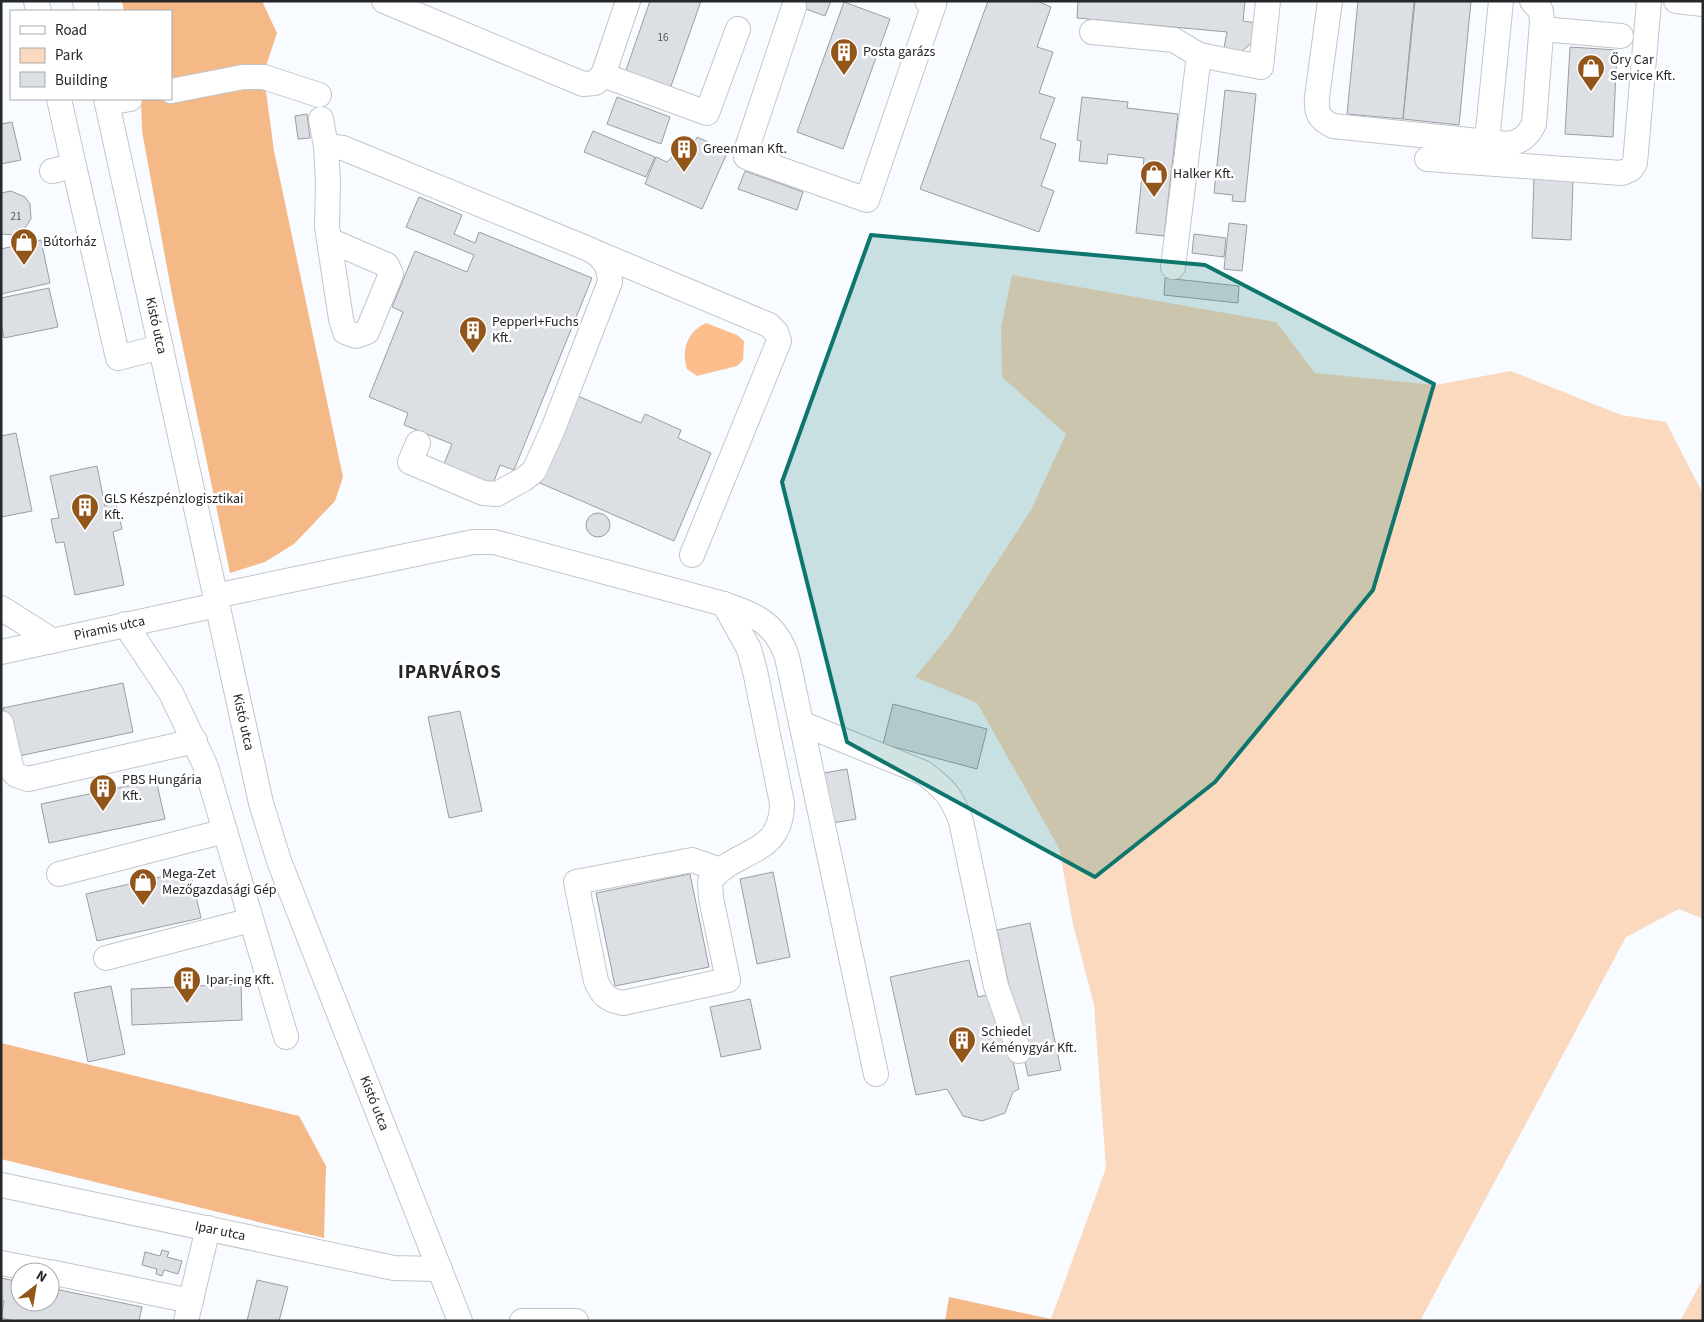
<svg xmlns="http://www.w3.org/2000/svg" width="1704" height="1322" viewBox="0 0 1704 1322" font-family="'Source Sans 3',sans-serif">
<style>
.green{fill:#fbd9be}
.forest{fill:#f5b887}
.water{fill:#fcbe8d}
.building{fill:#dcdfe4;stroke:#9a9da1}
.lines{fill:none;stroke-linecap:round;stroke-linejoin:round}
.minor-casing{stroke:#c2c6ca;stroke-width:26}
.minor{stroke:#fff;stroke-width:24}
.marked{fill:#0f766e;fill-opacity:0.2;stroke:#0f766e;stroke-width:4;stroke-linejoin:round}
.labels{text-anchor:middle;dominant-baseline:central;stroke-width:5;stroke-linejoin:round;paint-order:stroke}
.number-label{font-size:11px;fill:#535557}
.poi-label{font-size:14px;fill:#252728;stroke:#fff;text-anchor:start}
.street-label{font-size:14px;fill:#252728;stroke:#fff}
.district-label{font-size:19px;font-weight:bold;letter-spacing:1px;fill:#252728;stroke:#fff}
</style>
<rect width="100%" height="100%" fill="#f8fbff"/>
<path class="green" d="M1012,275l264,47 39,51 120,12 76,-14 110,44 45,7 37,72v425l-24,-10 -53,28 -206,384h-363l-6,-2 55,-151 -12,-163 -21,-81 -14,-76 -82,-145 -62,-26 33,-40 83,-127 35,-76 -64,-57 -1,-49z
M1703,1279v42h-23z"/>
<path class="forest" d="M122,1h140l15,32 -10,30 -2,21 9,67 69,326 -8,24 -41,43 -29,18 -35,11 -57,-273 -31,-169 -1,-32h30v-88h-47z
M1,1043l298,73 27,50 -2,72 -323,-79z
M949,1297l102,22 6,2h-112z"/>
<path class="water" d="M706,323l31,12 7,6 -1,19 -6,6 -40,10 -10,-7c-6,-19 0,-37 19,-46z"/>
<path class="building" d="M650,1h51l-31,88 -45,-16z
M784,1h47l-6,15z
M988,1h49l14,6 -14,40 16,5 -14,41 16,5 -15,40 16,6 -15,42 13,5 -15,41 -119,-43z
M1078,1h167l-2,20 14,2 -4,19 -11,9 -18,-3 3,-16 -150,-14z
M1358,1h56l-11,118 -56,-5z
M1415,1h56l-12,124 -56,-6z
M844,2l46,17 -47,130 -46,-17z
M1570,47l47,3 -4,87 -48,-3z
M1225,90l31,4 -11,108 -13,-1 1,-6 -19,-2z
M617,97l53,20 -9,27 -54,-20z
M1082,97l46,5 -1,6 51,6 -14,122 -28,-3 8,-75 -36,-4 -1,10 -28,-3 2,-20 -4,-1z
M307,114l3,24 -12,1 -3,-23z
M12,122l9,38 -20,4v-40z
M593,131l62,26 -9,20 -62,-25z
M697,137l31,14 -26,58 -57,-25 11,-27 11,5 8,-8 15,-2z
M745,171l58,21 -6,18 -59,-21z
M1534,177l39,2 -2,61 -39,-2z
M11,191l14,6 5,7 1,15 -9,13 -7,3 -14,-1v-41z
M419,197l43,18 -8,19 21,9 4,-11 113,46 -78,192 -14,-5 -9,24 -49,-20 10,-25 -48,-19 4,-12 -39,-16 34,-85 -11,-5 23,-56 52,21 7,-17 -68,-28z
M1229,223l18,2 -5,46 -18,-2z
M1194,234l32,4 -2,19 -32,-4z
M41,240l9,43 -49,11v-45z
M1165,278l74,8 -1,17 -74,-8z
M49,288l9,39 -54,11 -3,-14v-26z
M571,393l70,30 4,-9 36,16 -3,8 33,15 -37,88 -141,-61z
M16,433l16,78 -31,6v-81z
M97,466l8,40 11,-3 6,26 -9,3 11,53 -49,10 -11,-53 -8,1 -5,-24 8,-1 -9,-42z
M586 525a12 12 0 1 1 24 0a12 12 0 1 1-24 0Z
M123,683l10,49 -119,25 -11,-49z
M893,704l94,25 -10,40 -94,-25z
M460,711l22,100 -33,7 -21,-101z
M847,769l9,50 -23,4 -9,-50z
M156,780l9,39 -116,24 -8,-39z
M190,870l11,48 -104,23 -11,-47z
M773,872l17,85 -33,7 -17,-85z
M690,874l19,93 -94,19 -19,-93z
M1030,923l31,147 -33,6 -31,-146z
M969,960l9,37 14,-3 10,46 6,-2 11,51 -6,3 -8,21 -23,8 -19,-5 -16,-27 -31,6 -26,-118z
M241,984l1,36 -110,5 -1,-36z
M111,986l14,68 -37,8 -14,-69z
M750,999l11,50 -40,8 -11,-50z
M162,1250l7,2 -2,5 15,4 -4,13 -14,-4 -2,6 -6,-2 1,-5 -15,-4 3,-13 15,4z
M1,1278l19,4v20h30v-14l92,19 -3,14h-125l-13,-3 3,-17 -3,-1z
M257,1280l31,7 -9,34h-32z"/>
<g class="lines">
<g class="minor-casing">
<g id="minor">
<path d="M36,1l3,10"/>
<path d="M85,1l2,10"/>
<path d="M384,1l199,83 12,-1 8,-8 25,-74"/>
<path d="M1330,1l-13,96c-1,15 1,22 16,29l174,18c14,-2 20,-7 27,-20l8,-102 -1,-11 -9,-10"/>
<path d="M1676,1l27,3"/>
<path d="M794,7l-47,141 -1,9 121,43 67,-196 -7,-3"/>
<path d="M1542,29l79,7"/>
<path d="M1092,32l82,8 25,15 62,12 7,-66"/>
<path d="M603,75l104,38 31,-84"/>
<path d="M171,91l72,-14h21l55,18"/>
<path d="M59,99l15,67"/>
<path id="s1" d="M106,99l155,704 18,58 181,460"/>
<path d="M107,103l23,-4"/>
<path d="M321,119l5,27 2,36 -1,45 14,92 4,13 11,4 11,-4 24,-58 -4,-9 -58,-25"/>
<path d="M1487,141l14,-140"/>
<path d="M326,146l17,2 248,102c14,9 18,16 19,32l-57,147 -19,42 -10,8 -27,15 -14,-1 -73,-31 8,-19"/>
<path d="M1427,159l195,14 9,-4 4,-6 14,-162"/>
<path d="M52,171l22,-5 44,192 43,-11"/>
<path d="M595,252l174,73 7,7 3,9 -87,214"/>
<path d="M1173,267l26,-212"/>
<path d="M215,596l258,-54h21l230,62c31,11 52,19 63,53l89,417"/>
<path d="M1,608l52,33"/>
<path d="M125,624l46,69 35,74 80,270"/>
<path id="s2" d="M1,652l216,-47"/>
<path d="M1,723l11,47 4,5 12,4 167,-38"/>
<path d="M801,723l123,50c21,16 28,24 37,48l35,165 23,65"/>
<path d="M718,869l-26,-9 -116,22 20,99c6,14 11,19 27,22l105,-23 -17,-82 -1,-17c25,-33 72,-24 72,-78l-27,-132 -6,-22 -25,-45"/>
<path d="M59,874l166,-43"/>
<path d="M106,958l145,-38"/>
<path id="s3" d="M1,1185l393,83 46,1"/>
<path d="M1,1263l47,9"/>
<path d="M50,1272l141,29"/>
<path d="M186,1321l22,-93"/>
<path d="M522,1321h54"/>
</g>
</g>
<use href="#minor" class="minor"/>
</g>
<path class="marked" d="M871,235l334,30 229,119 -61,206 -158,192 -120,95 -248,-135 -65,-260z"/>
<defs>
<g id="building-pin" transform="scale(1.4375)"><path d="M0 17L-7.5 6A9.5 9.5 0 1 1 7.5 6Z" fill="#93561a" stroke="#fff"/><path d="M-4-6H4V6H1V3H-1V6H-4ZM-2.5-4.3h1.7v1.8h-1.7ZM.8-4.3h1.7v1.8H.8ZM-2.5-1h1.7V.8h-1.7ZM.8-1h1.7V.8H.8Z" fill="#fff"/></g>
<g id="shop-pin" transform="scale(1.4375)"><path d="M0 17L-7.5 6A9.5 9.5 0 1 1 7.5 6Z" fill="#93561a" stroke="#fff"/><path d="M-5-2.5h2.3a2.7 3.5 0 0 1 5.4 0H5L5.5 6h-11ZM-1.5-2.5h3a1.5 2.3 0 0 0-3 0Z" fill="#fff"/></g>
</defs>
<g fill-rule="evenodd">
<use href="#building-pin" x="844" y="52"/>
<use href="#shop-pin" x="1591" y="68"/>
<use href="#building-pin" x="684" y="149"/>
<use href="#shop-pin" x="1154" y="174"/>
<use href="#shop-pin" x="24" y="242"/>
<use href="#building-pin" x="473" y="330"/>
<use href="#building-pin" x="85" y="507"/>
<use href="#building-pin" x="103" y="788"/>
<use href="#shop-pin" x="143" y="882"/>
<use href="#building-pin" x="187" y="980"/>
<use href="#building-pin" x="962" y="1040"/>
</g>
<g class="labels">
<g class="number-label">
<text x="663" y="37">16</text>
<text x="16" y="216">21</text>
</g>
<g class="poi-label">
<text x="863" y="52">Posta garázs</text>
<text x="1610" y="60">Őry Car<tspan x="1610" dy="16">Service Kft.</tspan></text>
<text x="703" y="149">Greenman Kft.</text>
<text x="1173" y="174">Halker Kft.</text>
<text x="43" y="242">Bútorház</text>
<text x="492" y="322">Pepperl+Fuchs<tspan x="492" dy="16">Kft.</tspan></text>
<text x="104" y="499">GLS Készpénzlogisztikai<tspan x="104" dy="16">Kft.</tspan></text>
<text x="122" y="780">PBS Hungária<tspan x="122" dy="16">Kft.</tspan></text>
<text x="162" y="874">Mega-Zet<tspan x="162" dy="16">Mezőgazdasági Gép</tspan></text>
<text x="206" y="980">Ipar-ing Kft.</text>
<text x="981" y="1032">Schiedel<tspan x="981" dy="16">Kéménygyár Kft.</tspan></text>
</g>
<g class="street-label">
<text stroke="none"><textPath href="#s1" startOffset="232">Kistó utca</textPath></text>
<text stroke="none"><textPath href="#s2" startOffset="111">Piramis utca</textPath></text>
<text stroke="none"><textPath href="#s1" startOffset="638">Kistó utca</textPath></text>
<text stroke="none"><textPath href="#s1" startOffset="1042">Kistó utca</textPath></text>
<text stroke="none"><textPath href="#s3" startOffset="224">Ipar utca</textPath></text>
</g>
<g class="district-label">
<text x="450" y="672">IPARVÁROS</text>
</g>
</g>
<rect width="1704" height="1322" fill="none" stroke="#252728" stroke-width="5"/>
<rect x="10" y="10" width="162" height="90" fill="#ffffff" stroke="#a8a9a9"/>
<rect x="20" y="26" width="25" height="8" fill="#ffffff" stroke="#a8a9a9"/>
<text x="55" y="35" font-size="15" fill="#252728">Road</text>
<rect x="20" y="48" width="25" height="15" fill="#fbd9be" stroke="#a8a9a9"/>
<text x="55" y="60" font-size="15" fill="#252728">Park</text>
<rect x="20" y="72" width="25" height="15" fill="#dcdfe4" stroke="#a8a9a9"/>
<text x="55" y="85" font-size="15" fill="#252728">Building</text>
<g transform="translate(35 1287) rotate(31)"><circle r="24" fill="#ffffff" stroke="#a8a9a9"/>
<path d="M0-4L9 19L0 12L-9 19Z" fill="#93561a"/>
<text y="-8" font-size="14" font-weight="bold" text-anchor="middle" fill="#252728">N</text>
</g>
</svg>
